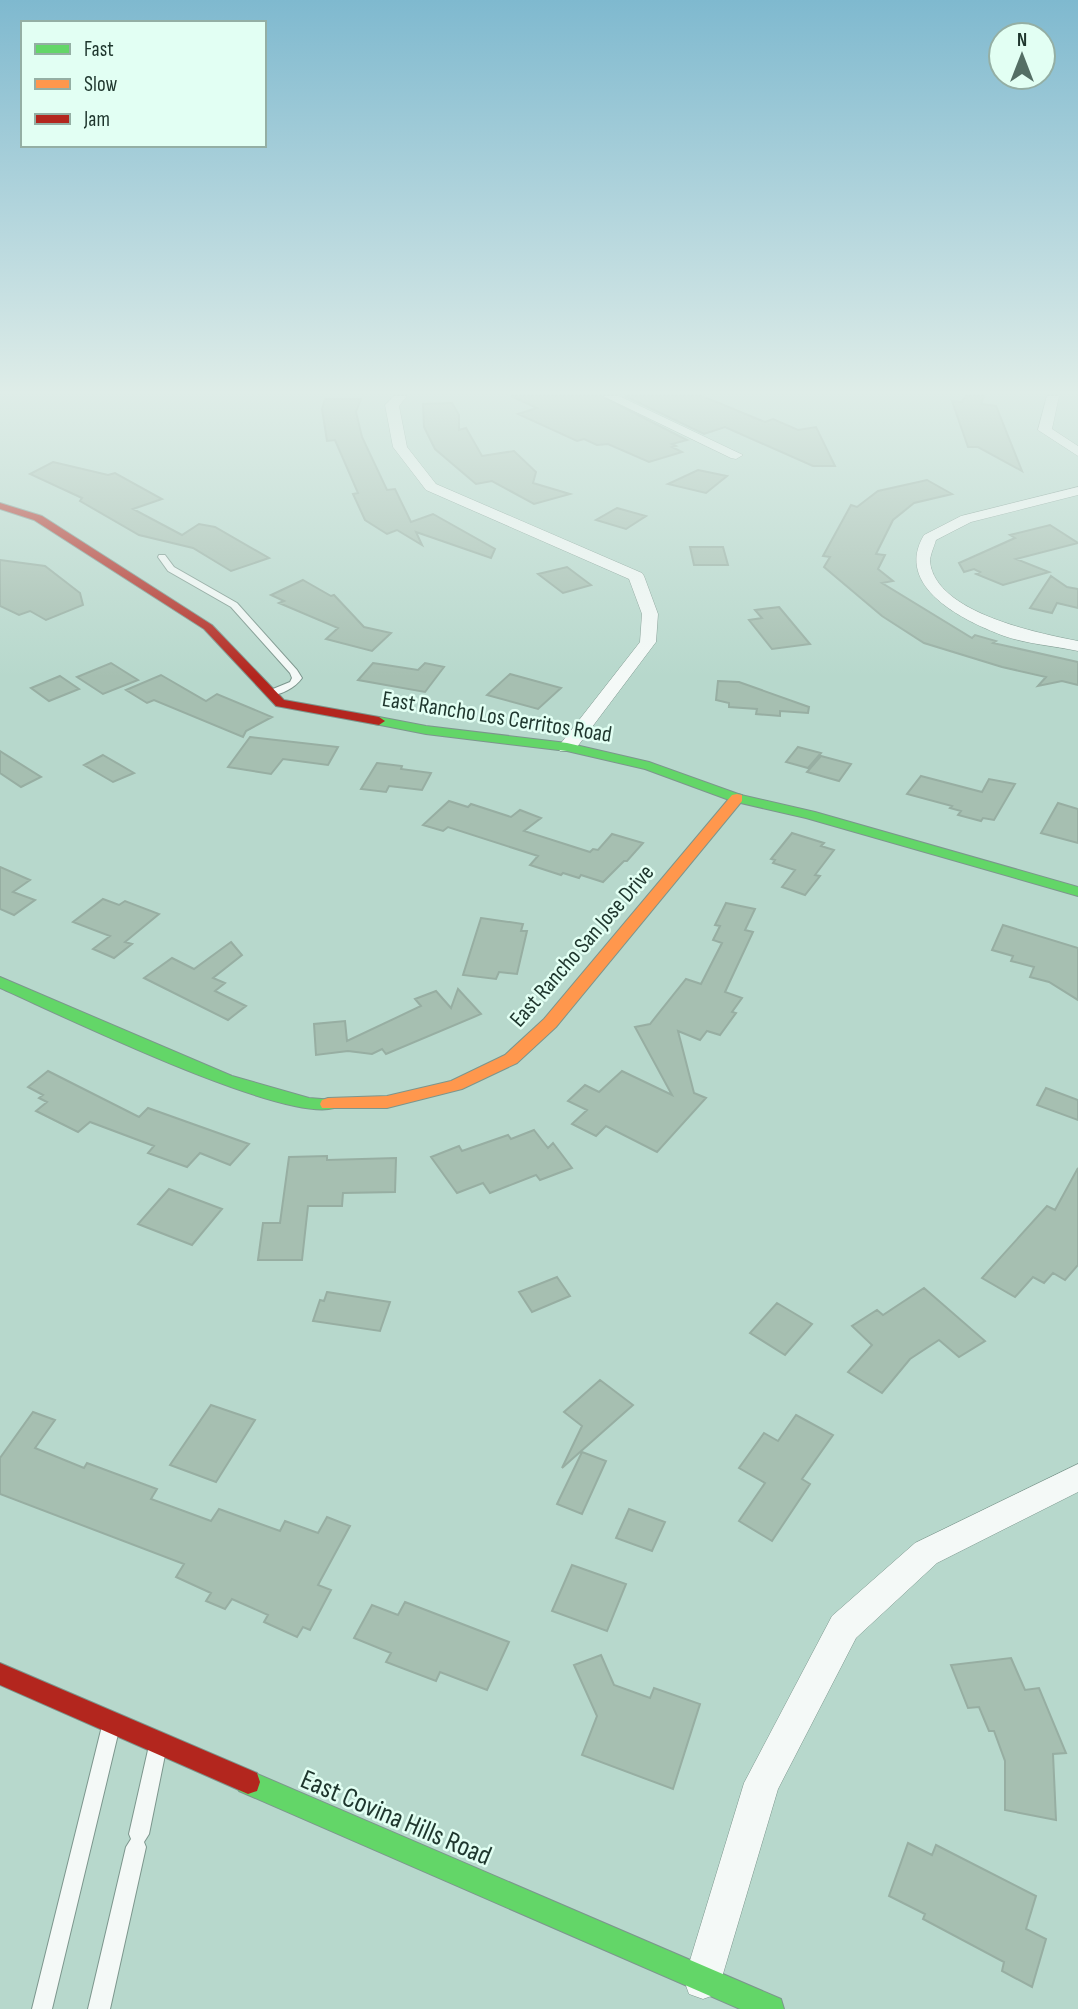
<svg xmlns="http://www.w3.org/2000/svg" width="1078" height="2009" viewBox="0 0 1078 2009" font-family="'Sofia Sans Condensed',sans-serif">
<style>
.building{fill:#a6bfb1;stroke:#97aea2;stroke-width:2}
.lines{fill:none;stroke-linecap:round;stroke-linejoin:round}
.lane-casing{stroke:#7c968d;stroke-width:2}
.street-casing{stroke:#7c968d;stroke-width:1}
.fast-casing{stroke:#7c968d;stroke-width:2}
.slow-casing{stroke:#7c968d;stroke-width:2}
.jam-casing{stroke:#7c968d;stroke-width:2}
.lane{fill:#f4f9f7;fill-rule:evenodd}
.street{fill:#f4f9f7;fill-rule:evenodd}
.fast{fill:#63d668;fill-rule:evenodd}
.slow{fill:#ff974d;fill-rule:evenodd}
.jam{fill:#b3261e;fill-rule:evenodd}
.labels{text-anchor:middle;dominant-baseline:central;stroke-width:5;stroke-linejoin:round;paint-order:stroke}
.street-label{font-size:23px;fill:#1e362d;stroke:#e2fff3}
.near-street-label{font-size:28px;fill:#1e362d;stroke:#e2fff3}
</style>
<rect width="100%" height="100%" fill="#b7d8cc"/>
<path class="building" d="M511,396h90l86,44 -15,4 4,2 -4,1 10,5 -33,10 -41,-18 -11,1 -13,-6 -7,2 -59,-27 19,-6z
M625,396h77l63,26 8,-3 25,11 18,-3 19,39h-22l-88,-39 -21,7z
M965,396h19l-3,8 15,2 26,65 -44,-24h-10l-16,-46 10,1z
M325,399h36l-5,13 6,25 25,53 8,-1 16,33 22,-8 62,35 -4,9 -75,-26 6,13 -25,-15 -10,4 -22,-14 -12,-26 5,-1 -23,-53 -8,1 -5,-32z
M452,403l7,12v15l7,-2 16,28 32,-5 22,21 -3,11 37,11 -36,10 -42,-23 -16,3 -41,-35 -11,-22 -1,-23z
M53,462l55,13 7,-2 47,26 -29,10 49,26 17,-11 16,3 54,31 -38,13 -38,-23 -54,-13 -59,-34 2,-3 -52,-24z
M698,470l29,6 -21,17 -38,-9z
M927,480l25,14 -38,9 -21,17 -17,34 9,1 -7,14 15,12 -11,2 90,55 3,-3 21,6 -3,2 85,19v23l-16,-4 -24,5 8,-9 -44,-10 -78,-24 -42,-27 -58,-49 6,-10 -7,-1 28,-51 6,2 21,-16z
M617,508l29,8 -20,13 -30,-9z
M1050,525l28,18 -62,16 33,13 -46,13 -27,-11 4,-2 -6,-3 -10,3 -5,-9 56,-25 -5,-3z
M690,547h33l5,18h-34z
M0,560l45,6 35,27 3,12 -37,15 -16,-9 -11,4 -19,-9z
M567,567l24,18 -28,8 -25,-19z
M1051,576l16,11 11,2v19l-21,-5 -5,10 -22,-5z
M303,580l28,16 3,-1 30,32 27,6 -19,18 -46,-12 12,-11 -59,-25 5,-2 -13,-6z
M779,607l31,37 -38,5 -23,-29 13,-2 -7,-8z
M111,663l27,17 -35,14 -26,-17z
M373,663l45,7 7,-7 19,4 -19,25 -67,-12z
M510,674l51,14 -23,21 -51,-14z
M161,675l45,26 11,-7 55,23 -26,14 -3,6 -89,-37 -7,3 -21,-13z
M60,676l19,13 -30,12 -18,-13z
M718,681l21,1 70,25 -1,6 -28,-2v5l-24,-2 1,-5 -28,-2v-4l-13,-3z
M250,737l88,10 -10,18 -45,-6 -12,15 -43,-7z
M798,747l23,6 -13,15 -22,-6z
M0,751l41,26 -20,10 -21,-14z
M103,755l31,18 -21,9 -29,-17z
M821,756l30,8 -12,17 -32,-9z
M377,763l25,3 -1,3 30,4 -9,17 -33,-4 -3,6 -25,-3z
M921,776l61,16 7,-13 26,5 -21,36 -11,-2 -2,3 -23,-6 3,-4 -11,-3 2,-2 -45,-12z
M449,801l19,6 3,-3 40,13 9,-7 21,8 -17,13 66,21 3,-3 5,1 14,-16 31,9 -16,18h-3l-21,21 -22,-7 -2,3 -16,-5 -2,2 -31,-10 8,-9 -90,-29 -5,4 -20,-6z
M1058,803l20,6v34l-37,-10z
M792,833l32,10 -3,3 13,4 -19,25 5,1 -15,19 -23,-8 13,-17 -22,-7 2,-3 -4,-1z
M0,867l30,13 -17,12 22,8 -21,15 -14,-6z
M103,899l16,6 6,-4 34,13 -34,28 7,2 -18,14 -21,-9 17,-13 -37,-14z
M726,903l29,6 -10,21 8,2 -28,60 17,6 -10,14 4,1 -16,22 -13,-4 -7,9 -22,-9 16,62 12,5 -49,54 -51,-26 -10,10 -24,-12 15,-14 -19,-9 17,-16 14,7 23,-21 50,24 -37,-68 15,-3 36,-45 15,5 21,-41 -9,-3 7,-14 -5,-1z
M481,918l42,6 -2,7h6l-10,43 -18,-2 -3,7 -33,-4z
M1003,925l75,23v52l-29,-18 -19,-5 4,-10 -23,-6 2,-5 -21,-6z
M231,942l11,13 -29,23 12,5 -10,8 31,15 -18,14 -84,-42 28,-20 22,11z
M458,989l23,25 -95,40 -4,-5 -10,5 -24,-3 -32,4 -2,-31 31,-3 2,20 74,-35 -6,-7 21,-8 15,17z
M48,1071l91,46 9,-9 101,36 -19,21 -30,-12 -13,14 -39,-14 6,-7 -64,-24 -12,10 -42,-21 11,-9 -8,-4 4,-3 -15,-8z
M1046,1088l32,12v20l-41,-15z
M534,1130l14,18 5,-5 19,25 -32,12 -4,-5 -46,18 -7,-10 -26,10 -26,-36 28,-11 3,5 46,-16 3,4z
M327,1156v4l69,-2 -1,34 -52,1 -1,13h-34l-6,54h-44l5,-37h17l9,-66z
M1078,1168v97l-13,15 -12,-7 -9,10 -11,-6 -18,20 -33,-19 65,-72 8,4z
M169,1189l53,20 -30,36 -54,-21z
M557,1277l13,19 -38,16 -13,-20z
M924,1288l61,53 -26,16 -20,-17 -29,19 -28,34 -34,-21 24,-27 -20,-19 25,-16 6,5z
M327,1292l63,10 -10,29 -67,-10 7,-21 4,1z
M777,1303l35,21 -27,31 -35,-22z
M600,1380l33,25 -71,63 20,-42 -18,-14z
M211,1405l44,15 -39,62 -46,-17z
M33,1412l22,8 -20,28 49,20 3,-5 70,26 -6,10 60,22 8,-12 61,22 5,-10 33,12 9,-16 23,9 -32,59 13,5 -21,40 -7,-3 -6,10 -33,-15 4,-7 -36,-16 -7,10 -19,-8 5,-8 -35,-16 8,-13 -184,-70v-36z
M796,1415l37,20 -31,44 8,5 -38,57 -33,-20 26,-38 -26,-15 25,-35 14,8z
M582,1452l24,9 -24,53 -25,-10z
M629,1509l36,13 -13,29 -36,-13z
M572,1565l54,19 -19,47 -55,-20z
M405,1602l104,40 -22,48 -47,-18 -4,9 -50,-19 5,-9 -37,-15 18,-33 26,10z
M601,1655l13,30 36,13 4,-10 46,16 -27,85 -91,-34 15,-39 -23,-51z
M1011,1658l14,32 14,-2 27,65 -13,1 3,66 -51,-10v-49l-11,-30h-5l-10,-24 -11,1 -17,-43z
M908,1843l24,12 4,-10 100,51 -10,33 20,10 -14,48 -30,-16 2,-9 -81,-43 2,-5 -36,-18z"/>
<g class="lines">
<g class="lane-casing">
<path id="lane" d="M159,555h6l9,12 63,36 60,67 5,8c-7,10 -22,18 -34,17v-4l22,-9 2,-4 -2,-5 -59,-66 -63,-36 -10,-14z
M110,1721l7,3 2,6 -67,279h-20l69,-279 2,-6z
M157,1741l7,2 2,7 -17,84 -5,8 2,5 -36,162h-22l38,-162 5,-8 -2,-5 19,-84 2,-7z"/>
</g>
<g class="street-casing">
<path id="street" d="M394,396h13l-8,10 8,41 29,37 206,89 2,3 14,38 -2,28 -82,109h-14l-2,-4 82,-105 2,-28 -13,-35 -203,-89 -33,-43 -8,-42z
M603,396h16l124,59 -7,4 -5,-1z
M1047,396h12l-7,33 26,17v10l-40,-26z
M1078,487v8l-107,27 -35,18c-2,7 -6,15 -6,22 6,51 108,71 148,79v10c-24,-5 -51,-7 -74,-15 -40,-15 -111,-49 -80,-101l37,-19z
M1078,1464v28l-141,71 -81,75 -78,151 -61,205 -14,5 -14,-5 -5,-14 60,-197 88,-167 83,-73z"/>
</g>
<g class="fast-casing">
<path id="fast" d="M379,717l47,9 141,17 82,19 92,33 74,17 263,75v9l-272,-78 -74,-17 -87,-32 -78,-18 -141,-17 -51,-10 -2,-3z
M0,977l232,99 77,22 25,2 2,4 -2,4c-52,15 -275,-94 -334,-120z
M248,1770l533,229 3,10h-44l-501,-218 -3,-9 3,-9z"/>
</g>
<g class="slow-casing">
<path id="slow" d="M737,794l5,1v6l-186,226 -39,36 -55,26 -75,19h-65l-2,-4 2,-4 6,-2 59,-2 64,-15 54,-26 39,-36 188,-224z"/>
</g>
<g class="jam-casing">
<path id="jam" d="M0,503l42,13 170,109 72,75 95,17 6,4 -6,4 -103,-19 -72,-77 -170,-109 -34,-11z
M0,1663l257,110 3,9 -3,9 -9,3 -248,-109z"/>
</g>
<use href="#lane" class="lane"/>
<use href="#street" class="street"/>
<use href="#fast" class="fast"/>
<use href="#slow" class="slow"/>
<use href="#jam" class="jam"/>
</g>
<linearGradient id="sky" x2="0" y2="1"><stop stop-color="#7fb9cf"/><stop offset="0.58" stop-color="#dfede8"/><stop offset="1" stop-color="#dfede8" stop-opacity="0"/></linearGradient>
<rect width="1078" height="677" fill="url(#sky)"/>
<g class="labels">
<g class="street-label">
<text transform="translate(497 717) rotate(9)">East Rancho Los Cerritos Road</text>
<text transform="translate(582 946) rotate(-49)">East Rancho San Jose Drive</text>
</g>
<g class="near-street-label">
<text transform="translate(396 1818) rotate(23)">East Covina Hills Road</text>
</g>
</g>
<rect x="21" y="21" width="245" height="126" fill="#e2fff3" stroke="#94afa4" stroke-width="2"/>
<rect x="35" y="44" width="35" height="10" fill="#63d668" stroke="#94afa4" stroke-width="2"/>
<text x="84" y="56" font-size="21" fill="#1e362d">Fast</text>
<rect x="35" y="79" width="35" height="10" fill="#ff974d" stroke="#94afa4" stroke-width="2"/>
<text x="84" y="91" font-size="21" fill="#1e362d">Slow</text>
<rect x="35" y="114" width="35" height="10" fill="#b3261e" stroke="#94afa4" stroke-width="2"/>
<text x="84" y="126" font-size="21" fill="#1e362d">Jam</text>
<g transform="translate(1022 56)"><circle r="33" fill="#e2fff3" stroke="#94afa4" stroke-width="2"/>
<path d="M0-5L12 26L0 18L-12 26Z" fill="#546f65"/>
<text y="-10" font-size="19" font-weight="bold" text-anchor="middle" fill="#1e362d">N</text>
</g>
</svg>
